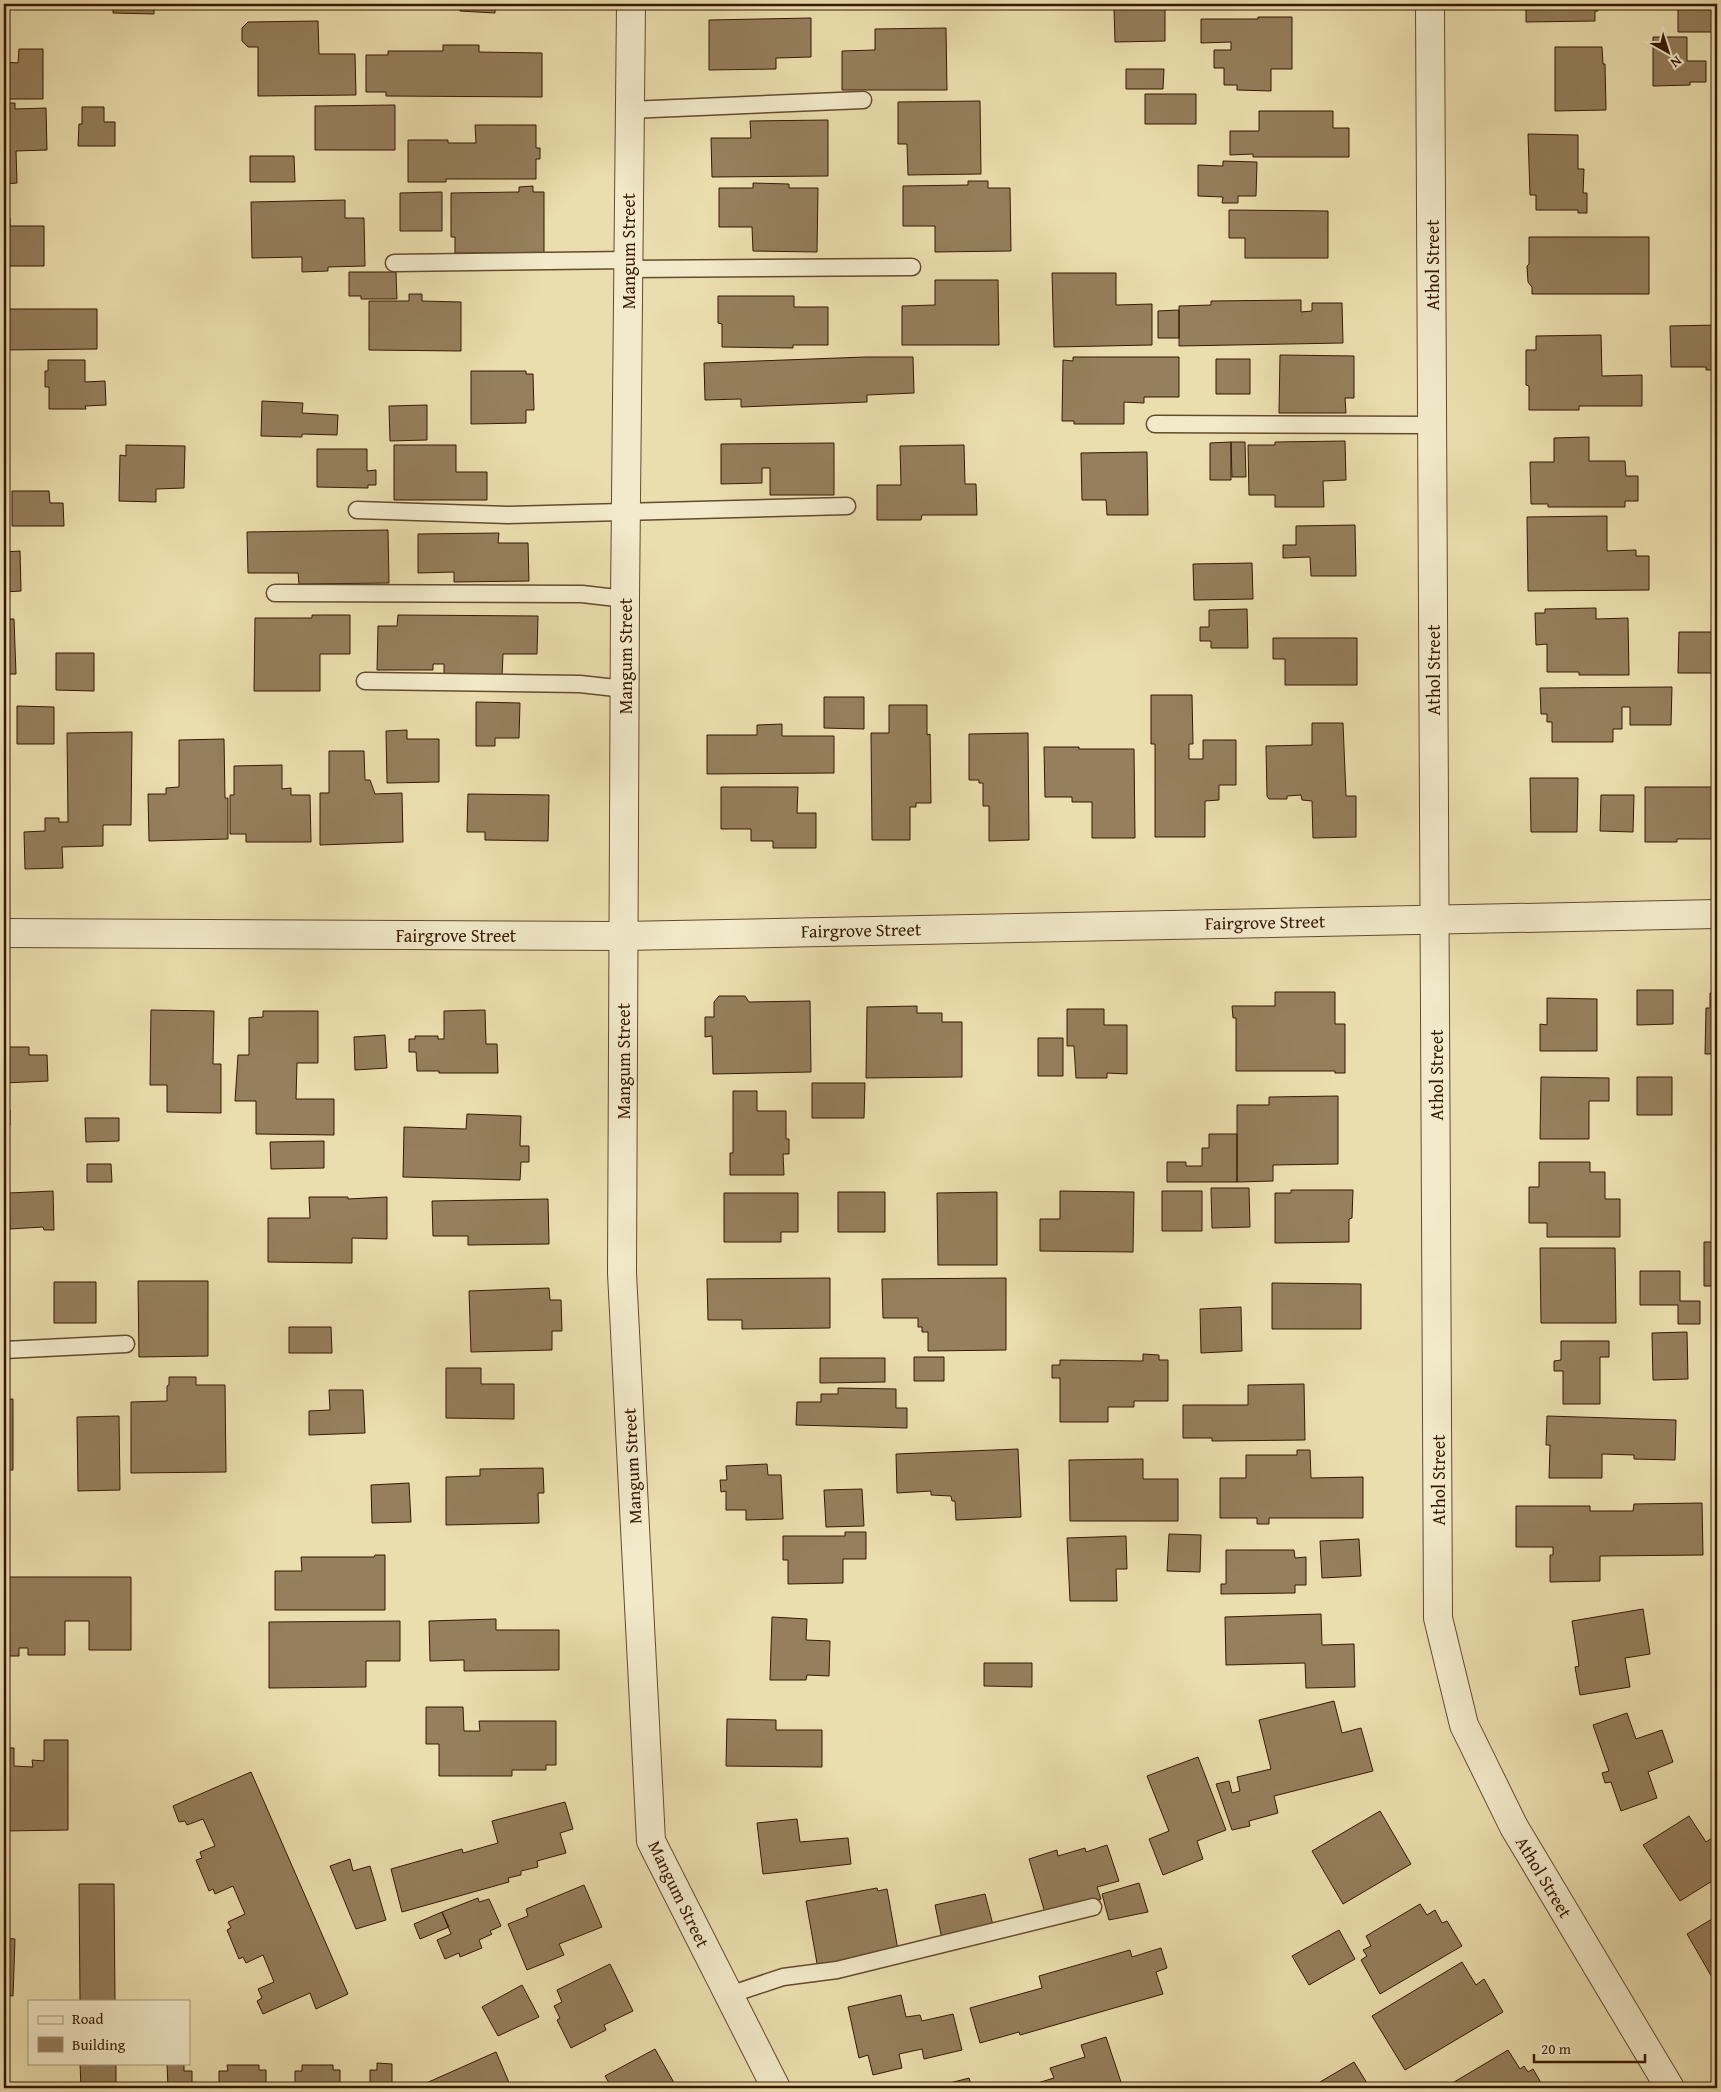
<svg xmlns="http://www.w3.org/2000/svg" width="1721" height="2092" viewBox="0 0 1721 2092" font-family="'Gentium Book Plus',serif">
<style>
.building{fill:#957f5c;stroke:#371903}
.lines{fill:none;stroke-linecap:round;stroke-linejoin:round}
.service-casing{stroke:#644a2e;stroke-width:19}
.minor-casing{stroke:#644a2e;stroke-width:30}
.tertiary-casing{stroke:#644a2e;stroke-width:30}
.service{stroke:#f2eaca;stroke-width:16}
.minor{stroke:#f2eaca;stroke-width:28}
.tertiary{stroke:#f2eaca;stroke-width:28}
.labels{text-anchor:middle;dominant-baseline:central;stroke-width:4;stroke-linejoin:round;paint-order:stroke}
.street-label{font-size:18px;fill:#371903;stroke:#f2eaca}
</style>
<rect width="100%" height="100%" fill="#ebdeae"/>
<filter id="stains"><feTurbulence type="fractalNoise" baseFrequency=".004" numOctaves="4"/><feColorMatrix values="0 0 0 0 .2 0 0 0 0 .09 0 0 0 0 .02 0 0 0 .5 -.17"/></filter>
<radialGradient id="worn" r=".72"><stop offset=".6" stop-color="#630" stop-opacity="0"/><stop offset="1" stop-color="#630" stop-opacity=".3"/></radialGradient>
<path class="building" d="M113,4h98v4h-57v6l-41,-1z
M460,4h35v9l-35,-2z
M1526,4h72v7h-3v10l-69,1z
M1678,4h39v28h-39z
M1114,9h51v32l-50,1z
M1258,17h34v52h-21v22l-34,-1v-5h-13v-17h-10v-18h17v-8l-30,1v-24h57z
M811,18v39l-35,1v11l-67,1v-50z
M318,21l1,33h36l1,41 -98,1v-49h-10l-6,-6v-13l6,-6z
M5,24l2,35 -3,1v-35z
M946,28l1,62h-105v-39l33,-1v-21z
M1653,37h34v24h19v21h-16v3l-37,1z
M443,45h36v7l63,1v44l-156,-1v-4h-20v-37h22v-4h55z
M1555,47h47l1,17h2l1,46 -51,1z
M19,49h24v50h-37v-37l12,1z
M1126,69h38l-1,20h-37z
M1145,94h51v30h-51z
M980,101l1,73 -73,1 -1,-31h-9v-42z
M4,103h11v6l31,-1 1,42 -31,1 1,32 -13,1z
M395,105v45h-80v-44z
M82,107h22v15h11v24h-37l1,-22h3z
M1259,111h74v17h16v29h-96v-3l-23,1v-24h29z
M828,120v56l-116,1 -1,-39h40l-1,-17z
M475,125h61v23h4v11h-4v20h-90v3h-38v-42h40v3h28z
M1528,134l50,1v34h6l-1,24h4v20h-9v-3h-42v-15h-6z
M250,156h44l1,26h-45z
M1223,161l34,1 -1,34h-18v7h-16l1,-6 -25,-1v-31l25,1z
M968,181h20v7h22l1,63 -76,1v-26h-32v-40l65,-1z
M753,183l36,1v4h29l-1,64 -64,-1 -1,-24h-33v-39h34z
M533,186v6h11v61h-89v-16h-4v-44l68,-1v-5z
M442,192v39h-42v-38z
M345,200v18h19l1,48 -37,1v4l-26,1v-15l-50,1 -1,-56z
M1229,210l99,1v47h-83v-20h-16z
M4,218h6v8h34v40h-40z
M1529,237h120v57h-117v-7l-4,-5 -1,-16 2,-2z
M349,272h47l1,27h-36v-3h-12z
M1052,273h64v32l36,-1v41l-98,2z
M935,280h63l1,65h-97v-39l33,-1z
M409,294h13v7l39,1v49l-92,-1v-49h40z
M718,296h76v11h34v38h-35v3l-71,-1v-23l-4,-1z
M1301,300v12l11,-1v-8h30l1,40 -164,3v-40l32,-1v-4z
M4,309h93v40l-93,1z
M1179,310v28h-21v-27z
M1717,325v45h-11v-3h-35l-1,-41z
M1601,335l1,41 40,-1v31h-63v4h-50v-24l-3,-1v-35h10v-14z
M1280,355l74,1v42h-9l1,15h-67z
M865,357h48l1,36 -47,2v7l-126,5v-8l-36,1 -1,-37z
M1073,357h106v40h-35v6l-20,-1v22h-50v-3h-12l1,-61 10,1z
M1216,359h34v35h-34z
M48,360h37v22l20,-1 1,24 -21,1 1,3h-37v-22h-4v-16h3z
M471,371h55v3h7l1,36h-8v13l-55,1z
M262,401l41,2 -1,10 36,2 -1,20 -35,-1v3l-41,-1z
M427,405v35l-37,1 -1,-35z
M1589,437v24h36l1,15h12v25h-13v6h-77v-3h-17l-1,-42h24v-24z
M1345,441l1,39 -23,1 1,26h-49v-12h-26l-1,-50h27v-3z
M1231,442v38h-21v-37z
M1231,442h14l1,35h-14z
M834,443v52h-64v-27h-8v15l-41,1v-40z
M126,445l59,1 -1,42 -28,1v13l-37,-1 1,-46 6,1z
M394,445h62v27h31v28h-93z
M964,445l1,39h11l1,31h-55l-1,5h-44v-35h24l-1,-39z
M317,449h50v22l9,-1v15h-8v3l-51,-1z
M1147,452l1,63h-41l-1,-15h-24l-1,-47z
M12,491h37l1,12h13l1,23h-52z
M1607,516v35l29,-1v6h13v34l-121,1 -1,-74z
M1355,525l1,51h-45l-1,-19 -27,1v-13h13v-19z
M388,530l1,53 -90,1 -1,-11h-50l-1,-41z
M499,533l-1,10h30l1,38 -75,1v-10l-36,1v-39z
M20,551l1,40 -17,1v-40z
M1252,563l1,36 -59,1 -1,-36z
M1596,608v11l32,-1 1,57h-50v-3h-32v-28l-11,1 -1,-32h10v-4z
M1247,609l1,39h-37v-7h-11v-14h9v-17z
M312,615h38v39h-30v37h-66l1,-73h57z
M398,615l140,1 -1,38h-34l-1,23h-58v-13h-11v6h-56l1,-44h19z
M4,619h10l2,55h-12z
M1679,632h34l1,41h-36z
M1273,638h84v47h-72v-26h-12z
M56,653h38v38l-38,-1z
M1712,684h5v44h-5z
M1672,687l-1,38h-41v-18h-8v22h-9v13h-61v-20h-5v-8h-6l-1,-26z
M1151,695h41l1,49h-4v15h14v-19h33v45h-17v15l-14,1v36h-50v-93h-4z
M824,697h40v32l-40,-1z
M476,702l44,1 -1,35h-24v8h-19z
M889,705h38v30l3,-1 1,69h-15v4h-6v33h-38l-1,-107h18z
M17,706l37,1v37h-37z
M1312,723h31l3,73h10v41l-43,1 -1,-37 -10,-1 -1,-5 -14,1v3h-18l-2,-3 -1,-50 46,-1z
M782,724v12h52v37l-127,1v-39h50v-10z
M407,730v9h32v43l-52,1 -1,-52z
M132,732l-1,93h-28v21l-41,1 1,21 -38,1 -1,-37 21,-1v-13h14v4h9l-1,-89z
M1028,733l1,107 -40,1v-35h-6v-23h-4v-3h-10v-46z
M224,739l1,59h3v41l-79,2 -1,-47h18v-6l13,-1v-47z
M1044,747h35v2h55l1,89h-43v-36h-20v-5h-27z
M329,751h35l1,29h5l5,14 27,-1 1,49 -83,3v-52h9z
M282,765v24l9,-1v7h19l1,47h-65v-8h-16v-39h4v-29z
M1530,778h48l-1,54h-46z
M721,787h77l-1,26h19v35h-43v-7h-22v-12h-30z
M1645,787h72v52h-40v3h-32z
M468,794l81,1 -1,46 -63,-1v-8h-18z
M1601,795h33l-1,37 -33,-1z
M1637,990h36v34l-36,1z
M1275,992h60v32h10v49h-10v-2h-99v-53h-3l-1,-12h43z
M1710,993h7v61h-12l1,-46h4z
M719,996h26l4,6 61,-1 1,71 -98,2 -1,-38 -7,1v-20h9v-15z
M1547,998l50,1v52h-57v-27l7,1z
M917,1006v7h25v9h20v55l-96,1 1,-71z
M1067,1009h37v16h23v49l-20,-1v5h-31l-2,-32h-7z
M151,1010l63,1 -1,53h8v49l-54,-1v-27h-17z
M485,1010l1,34h11l1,29h-59v-2h-22l-1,-19h-7v-13h6v-3h23v3h6v-28z
M263,1011h55v52h-21l-1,36h38v36l-78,-1v-33h-21l3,-46h11v-37l14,-1z
M385,1035l2,33 -32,2 -1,-33z
M1038,1038h25v38h-25z
M4,1047h25v8h18l1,26 -44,2z
M1541,1077l68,1v23h-20v38h-49z
M1637,1077h35v38h-35z
M812,1083h53l-1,35h-52z
M1715,1084h2v52h-3z
M733,1091h24v20h29v28h3v15h-6l1,21h-54v-22h3z
M1338,1096v68l-65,1v16l-36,1v-77h32v-8z
M4,1110h6v15h-6z
M467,1114l54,2 -1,30h9v16h-8l-1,18 -117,-3 1,-50 62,2z
M85,1118h34v23l-33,1z
M1209,1134h28v48h-70v-20h19v4h16v-18h7z
M324,1141v27l-53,1 -1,-27z
M1714,1158h3v32h-3z
M1539,1162h51v10h15v27h15v38h-73v-14h-18v-36h10z
M87,1164h24l1,18h-25z
M1211,1188h38l1,39 -38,1z
M1291,1190h62l-1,28 -3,1v23l-74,1v-50h16z
M53,1191l1,39h-10l-1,-3 -33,2 -1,-36z
M1060,1191l74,1 -1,60 -93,-1v-32h20z
M1162,1191h40v40h-40z
M838,1192h47v40h-47z
M997,1192v73h-59l-1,-72z
M724,1193h74v39h-17v10h-57z
M309,1197h39v2l39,-2v42l-35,-1v25l-84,-1v-44h42z
M548,1199l1,45 -81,1v-9h-35l-1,-35z
M1704,1242h13v44h-13z
M1540,1248h75l1,75h-75z
M1640,1271h40v30h20v23h-22v-19h-38z
M830,1278v50l-88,1v-9h-34l-1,-41z
M1006,1278v72l-78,1v-19h-6v-5h-4v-9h-35l-1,-39z
M138,1281h70v75l-69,1z
M54,1282h42v41h-42z
M1272,1283l89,1v45h-89z
M549,1288l1,12h11l1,31h-10v19l-81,2 -2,-61z
M1241,1307l1,44 -41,2 -1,-44z
M289,1327h42l1,26h-43z
M1687,1332l1,47 -35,1 -1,-47z
M1561,1341h48v16h-9v47h-37v-33h-9v-10l7,-1z
M1143,1354l16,1v5h9v41h-34v6h-26v15h-48v-44h-8v-13h8v-5l83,1z
M914,1357h30v24h-30z
M820,1358h65v24l-65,1z
M446,1368h35v16h33v35l-68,-1z
M169,1377h27v8h29l1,87 -95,1v-71l36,-1v-15l2,-1z
M1304,1384l1,56 -93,1v-3h-29v-33h65v-20z
M838,1388l58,1v19h11v20l-111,-3 1,-23h24v-8h17z
M329,1390h34l2,43 -56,2v-24l21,-1z
M13,1399v71h-9v-70z
M119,1416l1,74 -42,1 -1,-74z
M1547,1416l129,4 -1,40 -41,-1v-4l-32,-1v24h-53l1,-33h-4z
M1018,1449l3,68 -65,3 -1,-19h-3l-1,-5 -20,-1v-4l-34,2 -1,-39z
M1297,1450h13l1,28 52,-1v41h-94v6h-12v-6h-37v-40h26v-23h51z
M1143,1459v20h35v42h-108l-1,-61z
M767,1464l1,11h13l2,44 -37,1v-10h-20v-19l-5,1 -1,-12h7l-1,-14z
M543,1468l1,25h-6l1,30 -93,2v-48l34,-1v-7z
M409,1483l2,39 -39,1 -1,-38z
M862,1489l2,37 -38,1 -2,-37z
M1702,1503l1,52 -103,1v25l-50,1v-27h3v-8h-37v-41h74v5h43l1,-7z
M845,1532h21v27h-23v24l-55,1v-24h-5v-24h62z
M1169,1534l32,1 -1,37 -33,-1z
M1126,1536l1,33h-11l1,32h-47l-3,-63z
M1359,1539l2,37 -39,2 -2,-37z
M1226,1550h68l1,8 11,-1v28h-11v8l-74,1v-10h5z
M375,1555h10v55h-110v-39h27l-1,-14h73z
M4,1577h127v73h-42v-29h-24v34h-37v-7h-9v8h-15z
M1717,1595v24h-1l-4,-23z
M1643,1609l7,45 -25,4 5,29 -50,8 -5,-28 4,-1 -7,-45z
M1321,1614l1,31 32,-1 1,43 -49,1 -1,-25 -79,2 -1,-48z
M772,1617l35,2 -1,21 24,1 -1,35 -22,-1 -1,5h-36z
M496,1619v11h63v40l-95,1v-11l-34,1 -1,-40z
M400,1621v40h-34v26l-97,1v-66z
M984,1663h48v24l-48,-1z
M1334,1701l8,32 19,-5 12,43 -99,25 4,17 -29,8 1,5 -18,4 -16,-46 13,-3 3,12 8,-2 -3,-14 34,-8 -12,-49z
M426,1707h37l1,24h16l-1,-10h77v44h-10v5h-34v6h-73v-32h-13z
M1627,1713l9,26 26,-9 11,32 -25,10 9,26 -36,13 -10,-29 -6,1 -3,-10 7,-2 -16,-46z
M727,1719l49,1v10h46v37l-96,-1z
M44,1740h24v90l-64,1v-89h3l-1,6h8v18l19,1 -1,-7 12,1z
M1198,1757l28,73 -29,11 6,18 -40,16 -14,-36 20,-8 -22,-55z
M251,1772l97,222 -32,15 -6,-16 -47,21 -6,-13 5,-3 -4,-9 16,-7 -11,-27 -17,8 -3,-6 -4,2 -12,-29 4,-2 -3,-6 17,-8 -12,-28 -18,8 -2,-5 -4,2 -13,-31 6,-2 -2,-6 15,-6 -12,-27 -16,6 -2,-4 -6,1 -6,-16z
M565,1802l8,27 -13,4 6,20 -29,8 1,6 -17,4v4l-13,3 1,4 -107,30 -11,-43 71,-20 1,4 35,-10 -6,-22z
M1380,1811l31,53 -68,40 -31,-53z
M1689,1816l17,26 11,-7v43l-37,23 -37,-56z
M797,1819l3,23 48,-4 3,26 -88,10 -6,-51z
M1107,1845l12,36 -22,6 4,12 -55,17 -17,-57 28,-9 1,6 27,-8 1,4z
M350,1859l3,12 17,-5 16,54 -30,9 -26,-63z
M1139,1883l9,29 -39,8 -7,-26z
M79,1884h35l1,117h-35z
M584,1885l18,42 -43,17 5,11 -37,15 -19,-46 20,-8 -2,-7z
M877,1888l1,3 9,-2 11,61 -80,19 -12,-68z
M985,1894l8,31 -51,14 -7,-34z
M478,1898l1,4 10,-3 12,27 -11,5 2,3 -13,6 3,8 -22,9 -1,-4 -14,6 -8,-19 14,-6 -9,-22z
M1420,1904l7,11 8,-5 7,13 5,-2 15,25 -82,48 -19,-34 6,-4 -4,-6 8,-4 -5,-10z
M442,1912l7,15 -29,12 -6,-15z
M1717,1916v70l-30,-52z
M1339,1930l16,29 -46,26 -17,-29z
M4,1938l11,1 -2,57 -9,-1z
M1161,1948l6,20 -11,4 7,22 -143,41 -1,-3 -39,11 -10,-35 72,-20 -3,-12 91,-26 2,7z
M1462,1962l14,23 8,-6 19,33 -98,58 -33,-54z
M610,1964l23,47 -29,14 2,5 -35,18 -14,-28 3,-2 -6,-12 8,-4 -5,-12z
M522,1985l17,32 -41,19 -16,-29z
M901,1995l5,22 14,-2 2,6 31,-7 9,36 -38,9 -2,-10 -23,5 3,14 -29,7 -5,-20 -9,3 -11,-51z
M1106,2037l17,51h-102l33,-10 -4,-10 35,-11 -4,-12z
M655,2049l22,39h-65l-7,-12z
M1508,2050l12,19 4,-3 4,6 5,-3 11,19h-100z
M496,2052l14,33 -8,3h-77l-1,-4z
M1354,2062l16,26h-45l-5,-6z
M80,2063h36v25h-35z
M167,2063h17v8h8v17l27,-1v-16h9l-1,-6h32v5h7v18h-98z
M377,2063l15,1v24h-97v-17h7v-6h31v5h7v17h30v-17h7z
M969,2078l3,10h-41z"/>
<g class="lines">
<g class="service-casing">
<path id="service" d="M629,110l234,-10
M394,263l234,-3
M628,269l284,-2
M1155,424l277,1
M357,510l151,5 339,-9
M275,593l307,1 43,5
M365,681l215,3 45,5
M4,1350l122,-6
M729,1995l54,-18 54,-7 256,-63"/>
</g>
<g class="minor-casing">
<path id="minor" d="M631,4l-6,595 -3,674 29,568 125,247
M4,933l619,3 1094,-22"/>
</g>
<g class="tertiary-casing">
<path id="tertiary" d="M1430,4l8,1614 26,107 50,102 156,261"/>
</g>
<use href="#service" class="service"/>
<use href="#minor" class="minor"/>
<use href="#tertiary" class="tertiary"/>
</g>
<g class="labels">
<g class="street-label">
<text transform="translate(628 251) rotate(-90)">Mangum Street</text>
<text transform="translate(1432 265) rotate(-90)">Athol Street</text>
<text transform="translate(625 656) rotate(-90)">Mangum Street</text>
<text transform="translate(1433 670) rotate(-90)">Athol Street</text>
<text transform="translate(1265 922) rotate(-1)">Fairgrove Street</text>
<text transform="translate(861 930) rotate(-1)">Fairgrove Street</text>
<text x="456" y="935">Fairgrove Street</text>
<text transform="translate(623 1061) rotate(-90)">Mangum Street</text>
<text transform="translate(1436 1075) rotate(-90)">Athol Street</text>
<text transform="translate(632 1466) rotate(-93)">Mangum Street</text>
<text transform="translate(1438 1480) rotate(-90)">Athol Street</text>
<text transform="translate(1544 1877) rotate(59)">Athol Street</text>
<text transform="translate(679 1894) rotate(64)">Mangum Street</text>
</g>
</g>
<rect width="1721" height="2092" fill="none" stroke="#ebdeae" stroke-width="20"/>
<rect x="5" y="5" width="1711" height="2082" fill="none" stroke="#371903" stroke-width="2.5"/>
<rect x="10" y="10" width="1701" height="2072" fill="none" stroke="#371903"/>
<rect x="28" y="2000" width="162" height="65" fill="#f2eaca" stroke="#a7967a"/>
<rect x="38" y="2016" width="25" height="8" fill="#f2eaca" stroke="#a7967a"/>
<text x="72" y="2024" font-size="15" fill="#371903">Road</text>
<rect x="38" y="2037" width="25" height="15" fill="#957f5c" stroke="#a7967a"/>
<text x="72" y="2050" font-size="15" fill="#371903">Building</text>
<g transform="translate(1668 52) rotate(141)" stroke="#f2eaca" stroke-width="4" paint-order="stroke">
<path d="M0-4L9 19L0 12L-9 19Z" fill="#371903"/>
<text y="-8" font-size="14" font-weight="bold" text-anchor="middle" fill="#371903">N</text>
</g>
<path d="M1534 2054v8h111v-8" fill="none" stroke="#371903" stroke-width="2.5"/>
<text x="1541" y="2054" font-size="15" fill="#371903" stroke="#f2eaca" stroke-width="4" paint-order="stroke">20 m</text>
<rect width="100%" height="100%" filter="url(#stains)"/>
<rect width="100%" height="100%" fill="url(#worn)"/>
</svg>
